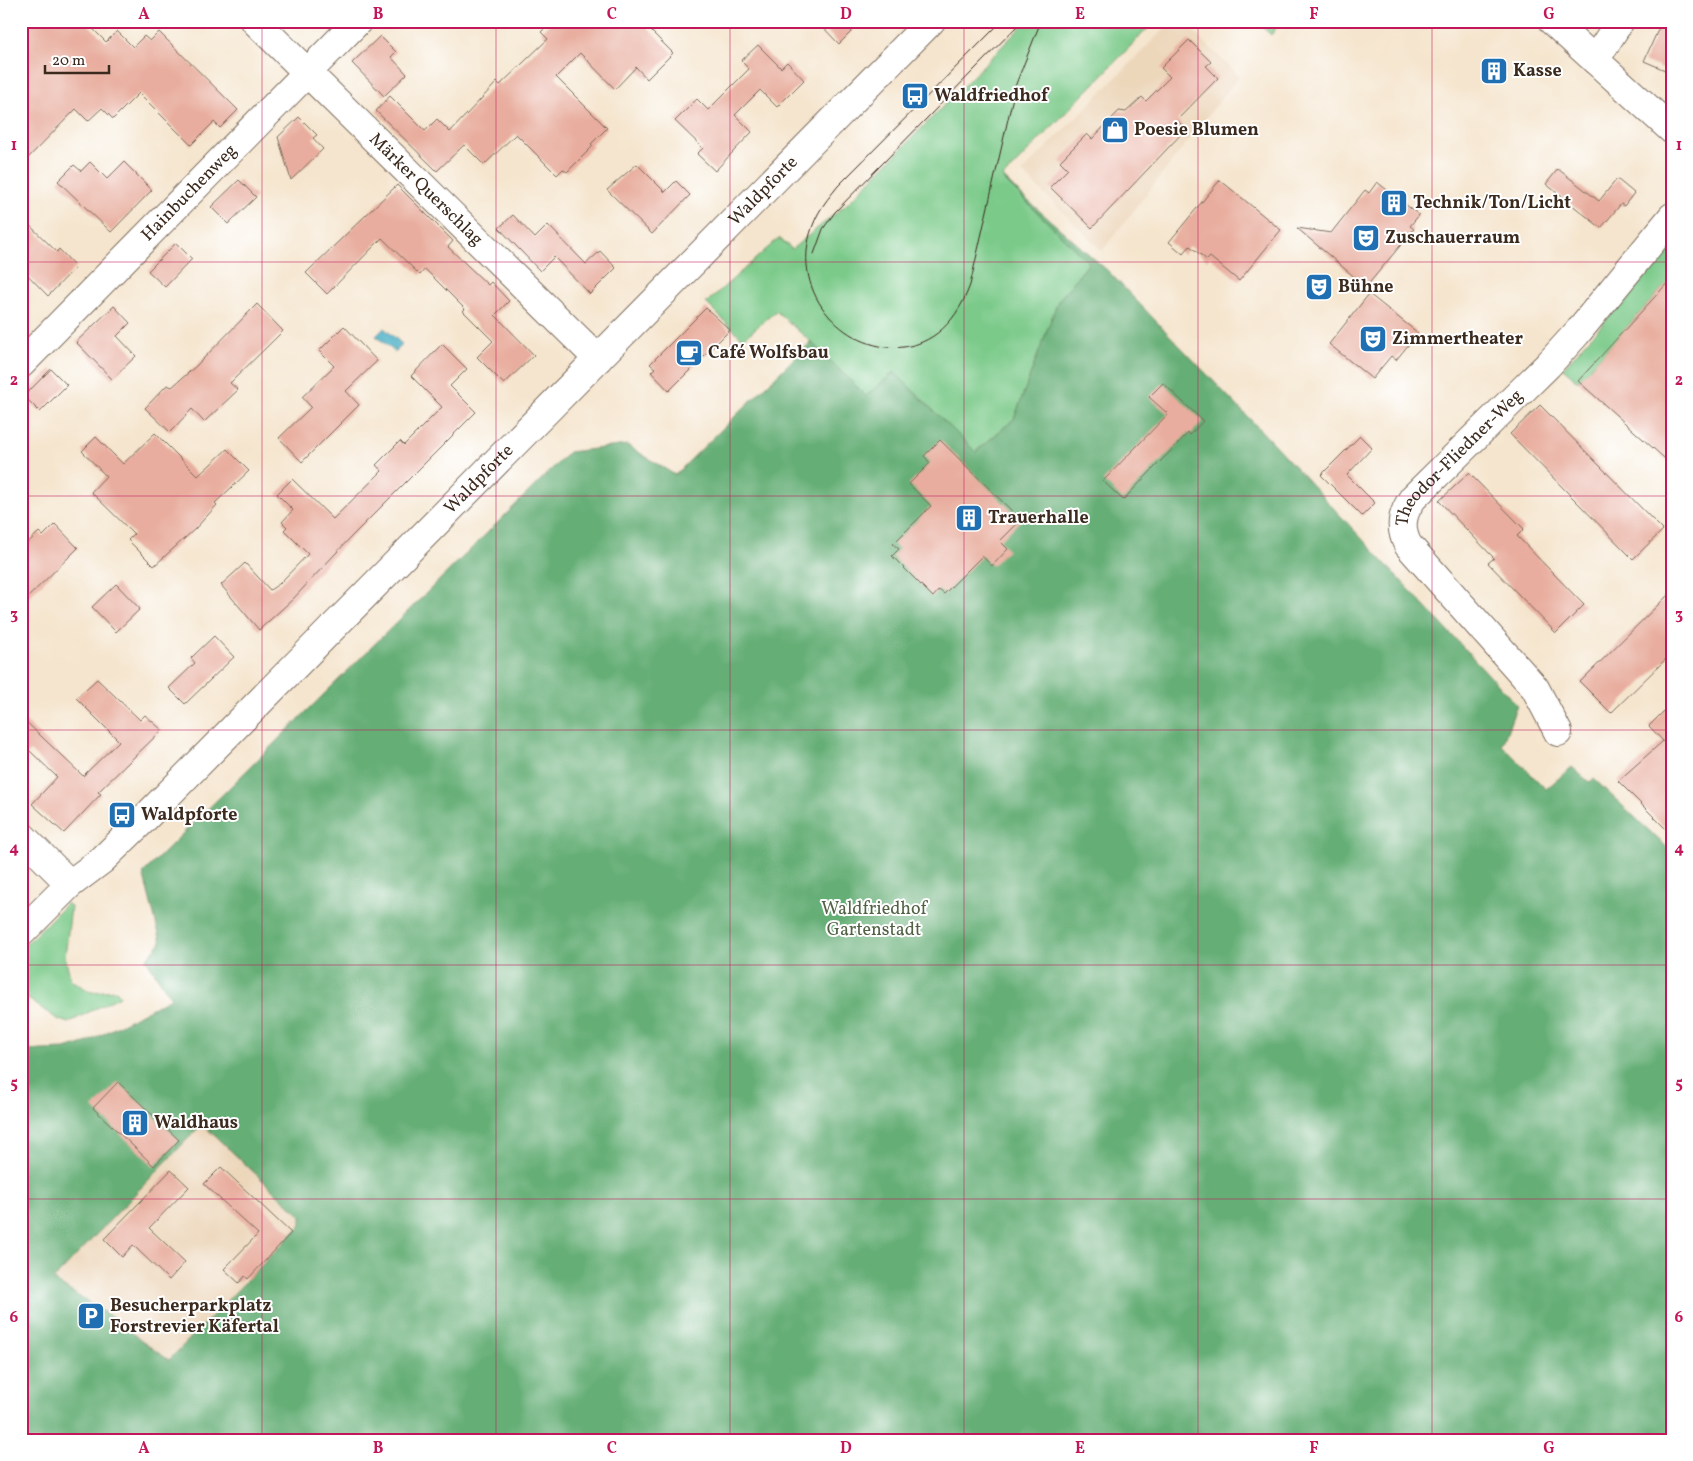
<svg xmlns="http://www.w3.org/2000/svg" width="1693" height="1461" viewBox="0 0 1693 1461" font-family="Vollkorn,serif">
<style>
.built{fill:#edd7bb}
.green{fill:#7cca8a;stroke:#5c7a54}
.forest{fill:#65ae76;stroke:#506c4a;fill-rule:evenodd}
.water{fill:#43acc3;stroke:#3f6b70}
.building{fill:#e8ad9e}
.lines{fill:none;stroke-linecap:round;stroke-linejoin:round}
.minor-casing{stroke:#7c6b5c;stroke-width:30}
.minor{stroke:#fff;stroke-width:28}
.tram{stroke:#3b2a1e;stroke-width:1}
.grid{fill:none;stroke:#c2185b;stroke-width:1;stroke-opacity:0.55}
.labels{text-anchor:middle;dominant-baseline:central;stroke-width:4;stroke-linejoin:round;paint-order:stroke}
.poi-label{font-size:18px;font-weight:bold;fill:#3b2a1e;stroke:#fff;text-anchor:start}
.street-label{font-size:18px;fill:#3b2a1e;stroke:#fff}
.park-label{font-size:18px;fill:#526244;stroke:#fff}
.neatline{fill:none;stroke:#c2185b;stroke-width:2}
.grid-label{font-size:16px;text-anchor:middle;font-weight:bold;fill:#c2185b}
</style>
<rect width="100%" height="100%" fill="#fff"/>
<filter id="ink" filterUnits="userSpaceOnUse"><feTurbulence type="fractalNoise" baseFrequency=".02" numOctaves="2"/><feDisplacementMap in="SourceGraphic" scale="10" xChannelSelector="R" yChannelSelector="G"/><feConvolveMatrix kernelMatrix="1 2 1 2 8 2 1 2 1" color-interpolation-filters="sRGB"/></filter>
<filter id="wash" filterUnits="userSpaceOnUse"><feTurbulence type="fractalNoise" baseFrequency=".0096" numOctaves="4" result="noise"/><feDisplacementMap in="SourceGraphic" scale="20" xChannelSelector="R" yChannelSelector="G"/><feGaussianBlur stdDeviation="1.12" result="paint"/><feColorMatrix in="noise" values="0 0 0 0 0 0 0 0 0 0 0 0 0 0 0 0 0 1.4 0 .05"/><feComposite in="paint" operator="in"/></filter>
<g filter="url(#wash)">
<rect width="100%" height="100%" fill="#f5e5ce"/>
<path class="built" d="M1172,21h11l56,55 -137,175 -80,-79z
M202,1124l100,92 -1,9 -132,135 -29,-20 -16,-15 -71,-45z"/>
<path class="green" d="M1017,21h138l-152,156 86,86 -31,38 -44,118 -39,33 -81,-80 -28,24 -55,-54 -35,-31 -33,28 -37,-36 73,-65 13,11 56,-46 174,-177z
M1256,21h25l-10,14z
M1672,247v31l-94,103 -15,-13z
M67,903l4,4 -6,50 6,23 20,12 25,-2 4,6 -52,27 -11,-4 -36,-25v-45z"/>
<path class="forest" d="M1002,178l106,93 162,169 247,265 -15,40 44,44 26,-22 17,15 5,-3 78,73v588h-1651v-389l44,-2 23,-7 83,-44 -25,-39 15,-17 -18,-69 426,-421 58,-7 48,30 136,-133 55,54 28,-24 82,80 38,-33 44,-118 31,-38zM202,1124l99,92v9l-132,135 -29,-20 -16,-15 -71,-45z"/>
<path class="water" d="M384,328l18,16 -7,8 -19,-16z"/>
<g id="blocks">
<path class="building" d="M21,21h64l21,21 11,-11 16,16 11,-11 6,5 9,-9 79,78 -18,18 -6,-6 -23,23 -52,-52 -26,26 -11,-11 -14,13 -12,-12 -55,56z
M552,21h89l32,32 -26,26 -11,-12 -21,22 -35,-36 -24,24 51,51 -16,16 2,2 -26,26 -4,-3 -6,6 -41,-41 -32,31 -20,-20 -27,26 -61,-60 14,-15 35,35 12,-12 13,13 47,-50 3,3 48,-46 -7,-7z
M817,21h45l-23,23z
M1662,21h10v52l-28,-12z
M380,36l16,16 -5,5 16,17 -23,22 -32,-33z
M1189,40l22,22 -5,4 12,12 -41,42 9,9 -94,99 -42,-41 18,-18 -8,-8 27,-27 5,5 27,-28 7,1 16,-15 4,4 24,-24 -9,-9z
M758,45l23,23 6,-6 17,18 -27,27 -17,-17 -25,25 17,17 -37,39 -18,-17 6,-6 -28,-27 22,-22 11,11 41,-41 -8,-8z
M1491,60l15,11 -8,10h-12l-3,-11z
M299,117l18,18 -4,3 10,11 -32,31 -13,-43z
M90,162l17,17 17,-17 28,28 -41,42 -53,-51 16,-16 7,6z
M637,164l28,28 11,-11 14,14 -38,39 -45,-44z
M1558,169l41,32 18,-22 17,14 -10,13 -3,-2 -20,24 -55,-44z
M239,180l17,17 -28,27 -17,-17z
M1220,180l61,50 -42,51 -29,-24 -3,3 -17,-14 -7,8 -14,-12z
M1377,182l42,33 -9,11 4,3 -48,58 -69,-59 34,5 34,-43 4,3z
M397,185l56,56 -5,6 40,38 3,-3 18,19 -14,14 39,40 -30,29 -27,-27 16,-16 -30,-30 2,-2 -40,-40 -5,6 -38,-37 -55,56 -21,-21z
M513,215l22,23 13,-13 38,39 14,-13 16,17 -26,26 -36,-37 -14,14 -41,-43z
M21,217l36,35 2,-3 17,18 -28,29 -27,-28z
M176,243l16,16 -27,28 -17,-16z
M1672,278v187l-94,-84z
M1369,294l49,39 -22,27 -5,-4 -19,23 -43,-35z
M257,304l26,27 -53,52 8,7 -34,32 -12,-13 -22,23 -25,-24 22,-23 5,2 24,-21z
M114,306l16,17 -13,13 19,20 -24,23 -36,-37z
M706,308l24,22 -61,61 -18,-19 4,-4 -5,-4z
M344,326l33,35 -31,30 13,14 -57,57 -23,-24 32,-31 -9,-10 32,-31 -15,-15z
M442,344l25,25 -17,17 26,26 -125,125 -58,62 -34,31 -38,-45 24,-22 25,27 9,-6 29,-30 -24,-24 3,-3 -5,-5 11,-12 -16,-16 15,-15 41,40 49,-48 -6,-6 24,-24 4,4 38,-38 -31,-31z
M51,369l16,16 -27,27 -16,-16z
M1163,383l40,38 -13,14 -2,-2 -65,67 -20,-19 65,-67 -19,-17z
M1540,405l123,125 -30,29 -123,-125z
M155,433l43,43 29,-27 22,22 -34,32 2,2 -22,24 -41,37 -26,-26 6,-6 -43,-42 15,-16 -24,-25 14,-14 27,27z
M1360,436l12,12 -25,27 28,28 -13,13 -41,-41z
M940,440l81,80 -21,21 8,8 -16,17 -10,-10 -38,38 -5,-4 -6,7 -41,-41 7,-7 -6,-5 38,-38 -22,-22 21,-21 -6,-7z
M1469,473l55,56 -7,7 67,69 -28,28 -68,-70 6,-5 -55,-57z
M55,524l23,24 -57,56v-55l18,-17 4,4z
M116,584l24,25 -24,23 -24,-25z
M1672,591v62l-61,60 -31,-31z
M214,636l20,21 -49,47 -16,-16 26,-25 -4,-5z
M97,679l43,41 5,-5 17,15 -64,62 3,2 -37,39 -32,-29 25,-27 -27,-26 -9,9v-43l62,59 36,-35 -43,-43z
M1672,703v132l-54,-54 45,-40 -14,-15z
M118,1082l61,58 -25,26 -61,-58z
M221,1167l70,66 -43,46 -3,-3 -6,7 -15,-14 34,-35 -54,-50z
M171,1170l18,17 -40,41 36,34 -16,18 -36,-35 -11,12 -18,-18z"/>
</g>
</g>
<g filter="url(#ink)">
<use href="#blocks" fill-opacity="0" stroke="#7c6b5c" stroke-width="1"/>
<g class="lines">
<g class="minor-casing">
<g id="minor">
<path id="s1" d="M255,21l343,338"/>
<path d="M1552,21l120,109"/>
<path d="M1595,60l25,-39"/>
<path id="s2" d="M21,364l337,-343"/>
<path id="s3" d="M1558,732l-23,-44 -127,-143c-9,-17 -6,-32 5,-47l135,-133 29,-32 95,-116"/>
<path d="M21,835l49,49"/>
<path id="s4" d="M21,933l49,-49 32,-24 40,-39 789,-800"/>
</g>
</g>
<use href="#minor" class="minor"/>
<path class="tram" d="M1002,21l-164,165c-7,9 -15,18 -20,28 -55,106 106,200 152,71l46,-201 25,-63
M814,254l9,-25 12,-17 187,-191"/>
</g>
</g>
<path class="grid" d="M262,21v1419M496,21v1419M730,21v1419M964,21v1419M1198,21v1419M1432,21v1419M21,262h1651M21,496h1651M21,730h1651M21,965h1651M21,1199h1651"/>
<defs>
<g id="building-square" transform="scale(1.4375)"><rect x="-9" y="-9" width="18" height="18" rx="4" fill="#1f6fb2" stroke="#fff"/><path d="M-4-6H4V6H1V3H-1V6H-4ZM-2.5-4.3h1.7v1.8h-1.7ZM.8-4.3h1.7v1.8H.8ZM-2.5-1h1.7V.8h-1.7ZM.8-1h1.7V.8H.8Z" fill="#fff"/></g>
<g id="bus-square" transform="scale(1.4375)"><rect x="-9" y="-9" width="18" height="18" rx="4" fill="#1f6fb2" stroke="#fff"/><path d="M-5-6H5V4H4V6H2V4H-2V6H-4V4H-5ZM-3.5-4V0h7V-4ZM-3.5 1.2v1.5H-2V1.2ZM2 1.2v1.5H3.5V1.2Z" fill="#fff"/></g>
<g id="shop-square" transform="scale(1.4375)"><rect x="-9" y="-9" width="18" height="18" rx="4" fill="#1f6fb2" stroke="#fff"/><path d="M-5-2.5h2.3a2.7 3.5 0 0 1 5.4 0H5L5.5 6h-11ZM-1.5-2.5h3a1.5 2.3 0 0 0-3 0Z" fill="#fff"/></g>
<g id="theatre-square" transform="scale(1.4375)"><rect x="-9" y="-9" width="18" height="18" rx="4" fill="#1f6fb2" stroke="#fff"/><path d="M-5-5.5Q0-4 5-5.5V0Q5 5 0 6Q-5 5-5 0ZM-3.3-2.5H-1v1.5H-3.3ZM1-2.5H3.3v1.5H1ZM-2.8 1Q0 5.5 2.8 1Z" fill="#fff"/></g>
<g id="cafe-square" transform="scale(1.4375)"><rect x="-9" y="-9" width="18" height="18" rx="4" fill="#1f6fb2" stroke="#fff"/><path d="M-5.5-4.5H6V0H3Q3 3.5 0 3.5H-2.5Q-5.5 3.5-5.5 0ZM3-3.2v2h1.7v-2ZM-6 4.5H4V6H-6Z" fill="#fff"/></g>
<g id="parking-square" transform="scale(1.4375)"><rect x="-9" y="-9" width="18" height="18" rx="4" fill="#1f6fb2" stroke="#fff"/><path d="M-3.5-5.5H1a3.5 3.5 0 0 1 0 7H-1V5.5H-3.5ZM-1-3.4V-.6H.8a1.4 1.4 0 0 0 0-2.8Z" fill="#fff"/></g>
</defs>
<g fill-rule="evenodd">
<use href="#building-square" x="1494" y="71"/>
<use href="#bus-square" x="915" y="96"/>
<use href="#shop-square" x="1115" y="130"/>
<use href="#building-square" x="1394" y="203"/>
<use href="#theatre-square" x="1366" y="238"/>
<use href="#theatre-square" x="1319" y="287"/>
<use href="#theatre-square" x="1373" y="339"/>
<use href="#cafe-square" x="689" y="353"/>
<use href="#building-square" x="969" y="518"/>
<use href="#bus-square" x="122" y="815"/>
<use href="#building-square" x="135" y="1123"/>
<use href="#parking-square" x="91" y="1316"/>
</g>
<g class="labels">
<g class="poi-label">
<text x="1513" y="71">Kasse</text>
<text x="934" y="96">Waldfriedhof</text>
<text x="1134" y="130">Poesie Blumen</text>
<text x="1413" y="203">Technik/Ton/Licht</text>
<text x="1385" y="238">Zuschauerraum</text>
<text x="1338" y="287">Bühne</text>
<text x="1392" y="339">Zimmertheater</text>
<text x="708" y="353">Café Wolfsbau</text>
<text x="988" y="518">Trauerhalle</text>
<text x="141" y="815">Waldpforte</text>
<text x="154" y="1123">Waldhaus</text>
<text x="110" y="1306">Besucherparkplatz<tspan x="110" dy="21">Forstrevier Käfertal</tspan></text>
</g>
<g class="street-label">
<text stroke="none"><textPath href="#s1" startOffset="240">Märker Querschlag</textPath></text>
<text stroke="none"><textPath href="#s4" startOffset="1050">Waldpforte</textPath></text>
<text stroke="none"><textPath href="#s2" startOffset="240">Hainbuchenweg</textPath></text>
<text stroke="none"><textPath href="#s3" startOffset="351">Theodor-Fliedner-Weg</textPath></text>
<text stroke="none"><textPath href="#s4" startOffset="645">Waldpforte</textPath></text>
</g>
<g class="park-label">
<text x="874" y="909">Waldfriedhof<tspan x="874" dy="21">Gartenstadt</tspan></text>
</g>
</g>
<rect width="1693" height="1461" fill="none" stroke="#fff" stroke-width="55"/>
<path d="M45 65v8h64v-8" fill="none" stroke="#3b2a1e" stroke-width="2.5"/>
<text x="52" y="65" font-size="15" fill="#3b2a1e" stroke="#ffffff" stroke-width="4" paint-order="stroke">20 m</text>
<rect x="28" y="28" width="1638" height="1406" class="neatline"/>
<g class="grid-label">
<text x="144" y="19">A</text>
<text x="378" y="19">B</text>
<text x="612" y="19">C</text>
<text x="846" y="19">D</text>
<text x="1080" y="19">E</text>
<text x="1314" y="19">F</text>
<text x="1549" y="19">G</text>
<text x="14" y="150">1</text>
<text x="1679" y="150">1</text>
<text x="14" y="385">2</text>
<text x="1679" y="385">2</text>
<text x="14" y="619">3</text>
<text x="1679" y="619">3</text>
<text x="14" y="853">4</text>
<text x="1679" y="853">4</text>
<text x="14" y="1088">5</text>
<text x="1679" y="1088">5</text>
<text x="14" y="1322">6</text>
<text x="1679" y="1322">6</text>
<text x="144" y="1453">A</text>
<text x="378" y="1453">B</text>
<text x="612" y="1453">C</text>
<text x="846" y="1453">D</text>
<text x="1080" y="1453">E</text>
<text x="1314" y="1453">F</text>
<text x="1549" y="1453">G</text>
</g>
</svg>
